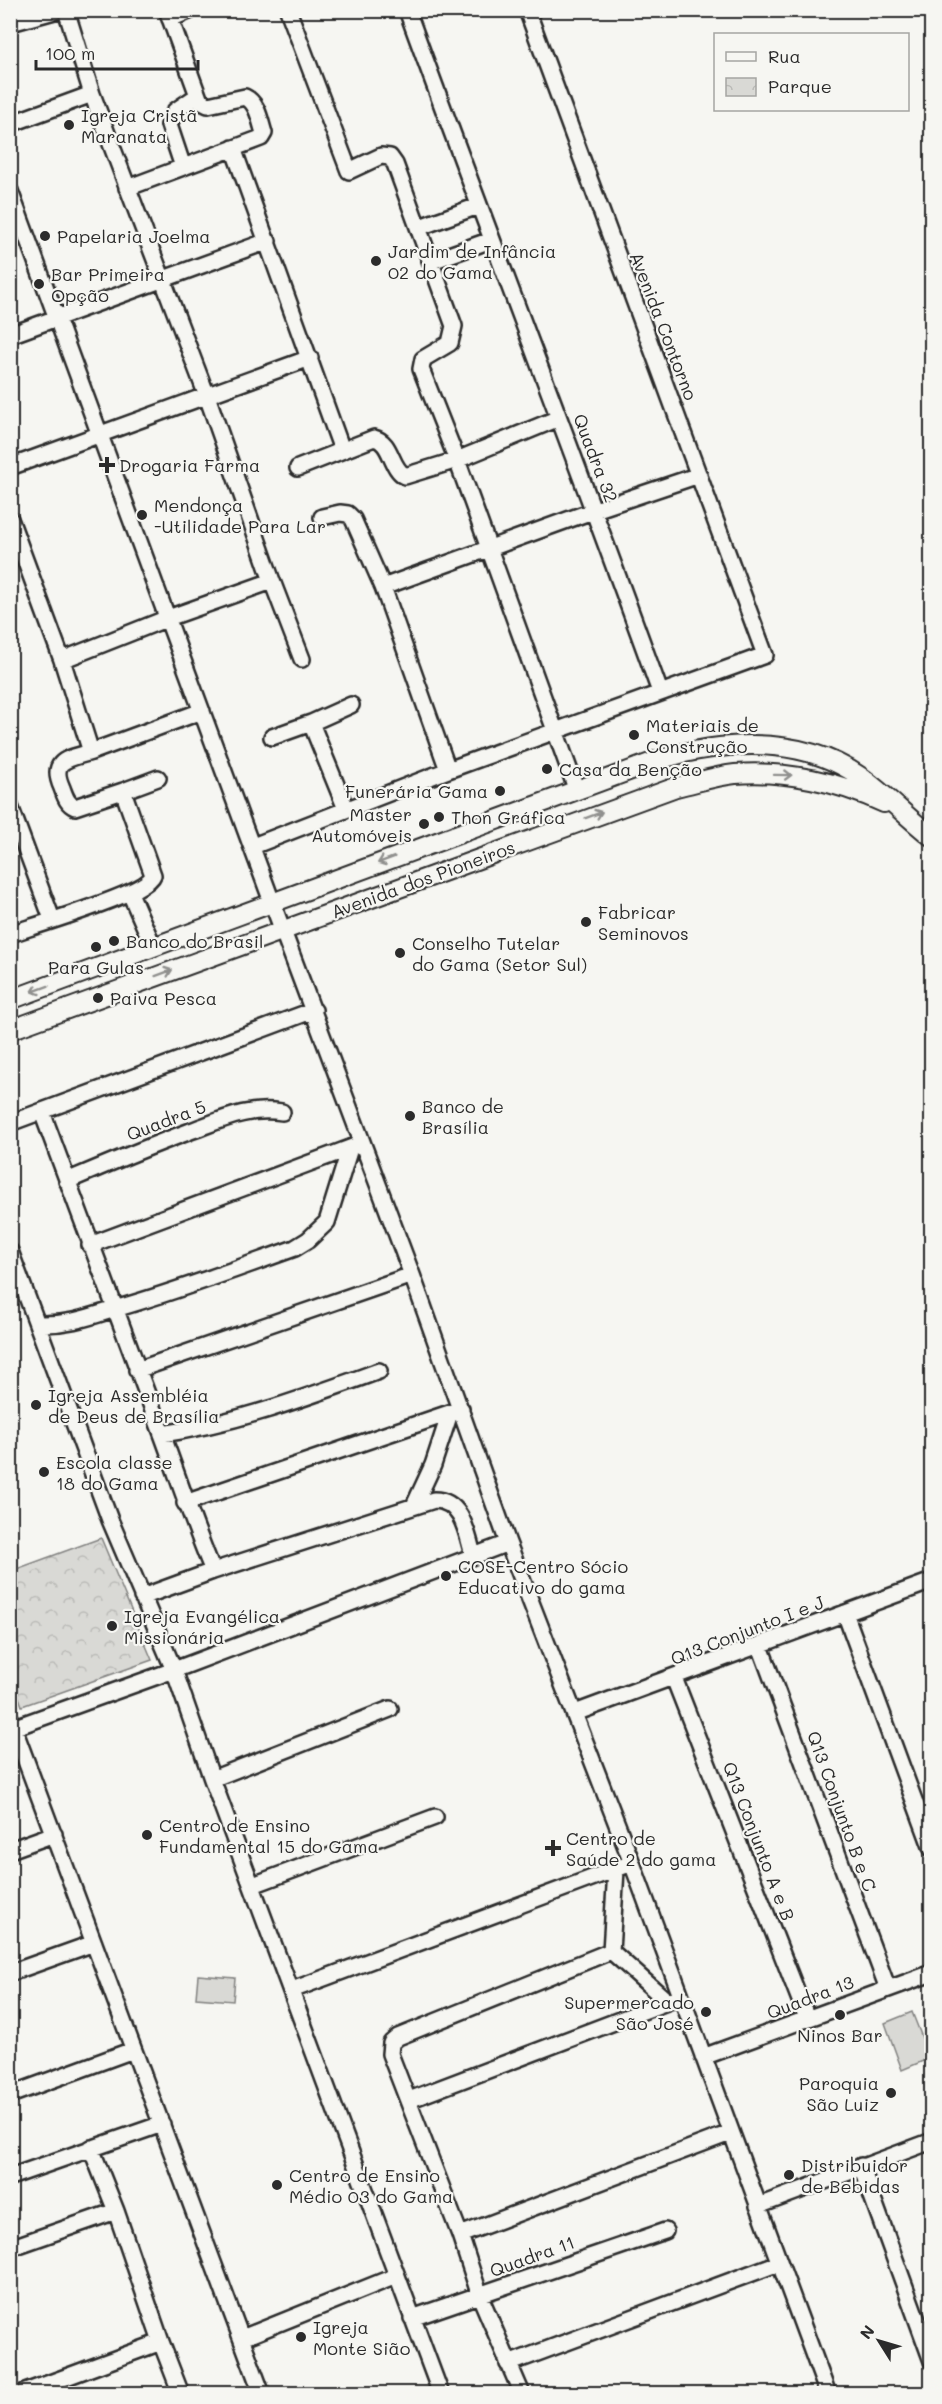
<svg xmlns="http://www.w3.org/2000/svg" width="942" height="2404" viewBox="0 0 942 2404" font-family="Mali,sans-serif">
<style>
.park{fill:url(#park-crowns);stroke:#828280;stroke-width:1.5}
.pitch{fill:#d9d9d5;stroke:#828280;stroke-width:1.5}
.lines{fill:none;stroke-linecap:round;stroke-linejoin:round}
.minor-casing{stroke:#2b2b2b;stroke-width:20}
.major-casing{stroke:#2b2b2b;stroke-width:22}
.minor{stroke:#f6f6f2;stroke-width:15}
.major{stroke:#f6f6f2;stroke-width:18}
.oneway{stroke:#90908e}
.poi-dot{fill:#2b2b2b;stroke:#f6f6f2;stroke-width:2}
.labels{text-anchor:middle;dominant-baseline:central;stroke-width:4.5;stroke-linejoin:round;paint-order:stroke}
.poi-label{font-size:18px;fill:#2b2b2b;stroke:#f6f6f2;text-anchor:start}
.street-label{font-size:18px;fill:#2b2b2b;stroke:#f6f6f2}
</style>
<defs>
<pattern id="park-crowns" width="20" height="18" patternUnits="userSpaceOnUse" patternTransform="scale(1.5)"><rect width="20" height="18" fill="#d9d9d5"/><path d="M2 6a3 3 0 1 1 6 0M12 15a3 3 0 1 1 6 0" fill="none" stroke="#babab7"/></pattern>
</defs>
<rect width="100%" height="100%" fill="#f6f6f2"/>
<filter id="ink" filterUnits="userSpaceOnUse"><feTurbulence type="fractalNoise" baseFrequency=".0167" numOctaves="2"/><feDisplacementMap in="SourceGraphic" scale="12" xChannelSelector="R" yChannelSelector="G"/><feConvolveMatrix kernelMatrix="1 2 1 2 8 2 1 2 1" color-interpolation-filters="sRGB"/></filter>
<g filter="url(#ink)">
<path class="park" d="M101,1538l51,122 -130,46 -11,-31v-104z"/>
<path class="pitch" d="M198,1975l37,3 -2,23 -37,-3z
M912,2012l18,46 -28,12 -17,-47z"/>
<g class="lines">
<g class="minor-casing">
<path id="minor" d="M66,10l26,84 115,302 65,185
M288,10l61,161 32,-15 9,1 5,7 59,162 -4,17 -27,16 -2,10 36,91 120,331
M407,10c83,228 171,454 253,682
M10,18l8,3 40,-11
M170,19l21,-9
M10,124l82,-30
M233,148l109,302
M183,167l-14,-42 6,-14 22,-15
M127,188l134,-50 3,-5c-4,-12 -6,-30 -19,-36l-37,8 -8,-4 -33,-91
M10,191l262,711 140,373 96,268 124,320 196,531
M420,227l58,-21
M432,261l59,-21
M10,335l258,-94
M10,467l300,-109
M298,468l76,-30c18,4 16,30 31,38l52,-16 102,-42
M322,517l18,-4 8,1 5,5 30,68 65,183
M10,519l52,141 29,92c-22,7 -42,7 -29,36 3,8 5,16 13,19l48,-16
M383,587l212,-77 104,-35
M62,660l106,-42 104,-37 30,78
M311,723l35,86
M272,737l39,-14 40,-18
M91,752l111,-41
M10,806l42,113
M253,846l195,-76 317,-115 -238,-645
M130,893l24,55
M10,934c24,-8 137,-41 143,-59l-30,-84 35,-13
M42,1112c39,107 80,214 120,322 17,46 32,92 51,137
M10,1123l304,-113
M67,1181c40,-17 80,-34 121,-49 31,-11 60,-26 94,-20
M90,1245l268,-100
M10,1251l100,269 64,150 38,109 229,615
M38,1324c30,1 51,-7 80,-16 60,-17 118,-39 177,-60l13,-8 19,-18 23,-74
M137,1370l275,-95
M162,1434c76,-11 145,-37 217,-63
M185,1503l276,-94
M414,1506l19,-41 17,-52
M142,1597l71,-26 221,-71c28,0 33,33 39,55
M845,1613l87,236
M760,1646l128,343
M674,1678l133,340
M575,1713l357,-132
M10,1718l252,676
M10,1729l164,-59 334,-127
M212,1779l178,-70
M10,1850l44,-16
M253,1885l182,-68
M611,1951l5,-81
M611,1951l56,50
M10,1973l84,-30
M292,1990l340,-127
M703,2057l229,-84
M10,2095l123,-45
M409,2100l271,-103
M861,2166l71,195
M10,2177l152,-53
M758,2206l174,-65
M460,2235l270,-102
M10,2248l106,-37 -25,-63
M412,2318l253,-87
M242,2338l154,-62
M161,2342l20,52
M508,2364l271,-101
M20,2394l141,-52 -45,-131
M522,2394l-42,-98 -20,-61 -70,-181 1,-11 7,-6 213,-86"/>
</g>
<g class="major-casing">
<path id="major" d="M10,1000l651,-241c67,-19 141,-23 200,18 25,18 47,41 71,60
M10,1030l666,-243c19,-4 39,-11 59,-13 51,-4 104,8 149,29"/>
</g>
<use href="#minor" class="minor"/>
<use href="#major" class="major"/>
</g>
<defs><path id="oneway-shaft" d="M-6 0H5M1.5-3L5.5 0L1.5 3" fill="none" stroke-width="1.6" stroke-linecap="round" stroke-linejoin="round" transform="scale(1.5)"/></defs>
<g class="oneway">
<use href="#oneway-shaft" transform="translate(783 775) rotate(1)"/>
<use href="#oneway-shaft" transform="translate(594 815) rotate(-20)"/>
<use href="#oneway-shaft" transform="translate(386 860) rotate(159)"/>
<use href="#oneway-shaft" transform="translate(164 973) rotate(-20)"/>
<use href="#oneway-shaft" transform="translate(40 989) rotate(160)"/>
</g>
</g>
<g class="poi-dot">
<circle cx="69" cy="125" r="6"/>
<circle cx="45" cy="236" r="6"/>
<circle cx="376" cy="261" r="6"/>
<circle cx="39" cy="284" r="6"/>
<path d="M104 456h6v6h6v6h-6v6h-6v-6h-6v-6h6z"/>
<circle cx="142" cy="515" r="6"/>
<circle cx="634" cy="735" r="6"/>
<circle cx="547" cy="769" r="6"/>
<circle cx="500" cy="791" r="6"/>
<circle cx="439" cy="817" r="6"/>
<circle cx="424" cy="824" r="6"/>
<circle cx="586" cy="922" r="6"/>
<circle cx="114" cy="941" r="6"/>
<circle cx="96" cy="947" r="6"/>
<circle cx="400" cy="953" r="6"/>
<circle cx="98" cy="998" r="6"/>
<circle cx="410" cy="1116" r="6"/>
<circle cx="36" cy="1405" r="6"/>
<circle cx="44" cy="1472" r="6"/>
<circle cx="446" cy="1576" r="6"/>
<circle cx="112" cy="1626" r="6"/>
<circle cx="147" cy="1835" r="6"/>
<path d="M550 1839h6v6h6v6h-6v6h-6v-6h-6v-6h6z"/>
<circle cx="706" cy="2012" r="6"/>
<circle cx="840" cy="2015" r="6"/>
<circle cx="891" cy="2093" r="6"/>
<circle cx="789" cy="2175" r="6"/>
<circle cx="277" cy="2185" r="6"/>
<circle cx="301" cy="2337" r="6"/>
</g>
<g class="labels">
<g class="poi-label">
<text x="81" y="115">Igreja Cristã<tspan x="81" dy="21">Maranata</tspan></text>
<text x="57" y="236">Papelaria Joelma</text>
<text x="388" y="251">Jardim de Infância<tspan x="388" dy="21">02 do Gama</tspan></text>
<text x="51" y="274">Bar Primeira<tspan x="51" dy="21">Opção</tspan></text>
<text x="119" y="465">Drogaria Farma</text>
<text x="154" y="505">Mendonça<tspan x="154" dy="21">-Utilidade Para Lar</tspan></text>
<text x="646" y="725">Materiais de<tspan x="646" dy="21">Construção</tspan></text>
<text x="559" y="769">Casa da Benção</text>
<text x="488" y="791" text-anchor="end">Funerária Gama</text>
<text x="412" y="814" text-anchor="end">Master<tspan x="412" dy="21">Automóveis</tspan></text>
<text x="451" y="817">Thon Gráfica</text>
<text x="598" y="912">Fabricar<tspan x="598" dy="21">Seminovos</tspan></text>
<text x="126" y="941">Banco do Brasil</text>
<text x="412" y="943">Conselho Tutelar<tspan x="412" dy="21">do Gama (Setor Sul)</tspan></text>
<text x="96" y="967" text-anchor="middle">Para Gulas</text>
<text x="110" y="998">Paiva Pesca</text>
<text x="422" y="1106">Banco de<tspan x="422" dy="21">Brasília</tspan></text>
<text x="48" y="1395">Igreja Assembléia<tspan x="48" dy="21">de Deus de Brasília</tspan></text>
<text x="56" y="1462">Escola classe<tspan x="56" dy="21">18 do Gama</tspan></text>
<text x="458" y="1566">COSE-Centro Sócio<tspan x="458" dy="21">Educativo do gama</tspan></text>
<text x="124" y="1616">Igreja Evangélica<tspan x="124" dy="21">Missionária</tspan></text>
<text x="159" y="1825">Centro de Ensino<tspan x="159" dy="21">Fundamental 15 do Gama</tspan></text>
<text x="566" y="1838">Centro de<tspan x="566" dy="21">Saúde 2 do gama</tspan></text>
<text x="694" y="2002" text-anchor="end">Supermercado<tspan x="694" dy="21">São José</tspan></text>
<text x="840" y="2035" text-anchor="middle">Ninos Bar</text>
<text x="879" y="2083" text-anchor="end">Paroquia<tspan x="879" dy="21">São Luiz</tspan></text>
<text x="801" y="2165">Distribuidor<tspan x="801" dy="21">de Bebidas</tspan></text>
<text x="289" y="2175">Centro de Ensino<tspan x="289" dy="21">Médio 03 do Gama</tspan></text>
<text x="313" y="2327">Igreja<tspan x="313" dy="21">Monte Sião</tspan></text>
</g>
<g class="street-label">
<text transform="translate(664 326) rotate(69)">Avenida Contorno</text>
<text transform="translate(596 458) rotate(69)">Quadra 32</text>
<text transform="translate(423 879) rotate(-20)">Avenida dos Pioneiros</text>
<text transform="translate(166 1120) rotate(-21)">Quadra 5</text>
<text transform="translate(747 1630) rotate(-21)">Q13 Conjunto I e J</text>
<text transform="translate(842 1811) rotate(70)">Q13 Conjunto B e C</text>
<text transform="translate(759 1841) rotate(69)">Q13 Conjunto A e B</text>
<text transform="translate(810 1997) rotate(-21)">Quadra 13</text>
<text transform="translate(532 2256) rotate(-20)">Quadra 11</text>
</g>
</g>
<rect width="942" height="2404" fill="none" stroke="#f6f6f2" stroke-width="36"/>
<rect x="18" y="18" width="906" height="2368" fill="none" stroke="#2b2b2b" stroke-width="2" filter="url(#ink)"/>
<rect x="714" y="33" width="195" height="78" fill="#f6f6f2" stroke="#a5a5a2" stroke-width="1.5"/>
<rect x="726" y="52" width="30" height="9" fill="#f6f6f2" stroke="#a5a5a2" stroke-width="1.5"/>
<text x="768" y="63" font-size="18" fill="#2b2b2b">Rua</text>
<rect x="726" y="78" width="30" height="18" fill="url(#park-crowns)" stroke="#a5a5a2" stroke-width="1.5"/>
<text x="768" y="93" font-size="18" fill="#2b2b2b">Parque</text>
<g transform="translate(879 2341) rotate(307)" stroke="#f6f6f2" stroke-width="4.5" paint-order="stroke">
<path d="M0-4.5L10 22L0 15L-10 22Z" fill="#2b2b2b"/>
<text y="-9" font-size="16" font-weight="bold" text-anchor="middle" fill="#2b2b2b">N</text>
</g>
<path d="M36 60v9h162v-9" fill="none" stroke="#2b2b2b" stroke-width="3"/>
<text x="45" y="60" font-size="18" fill="#2b2b2b" stroke="#f6f6f2" stroke-width="4.5" paint-order="stroke">100 m</text>
</svg>
